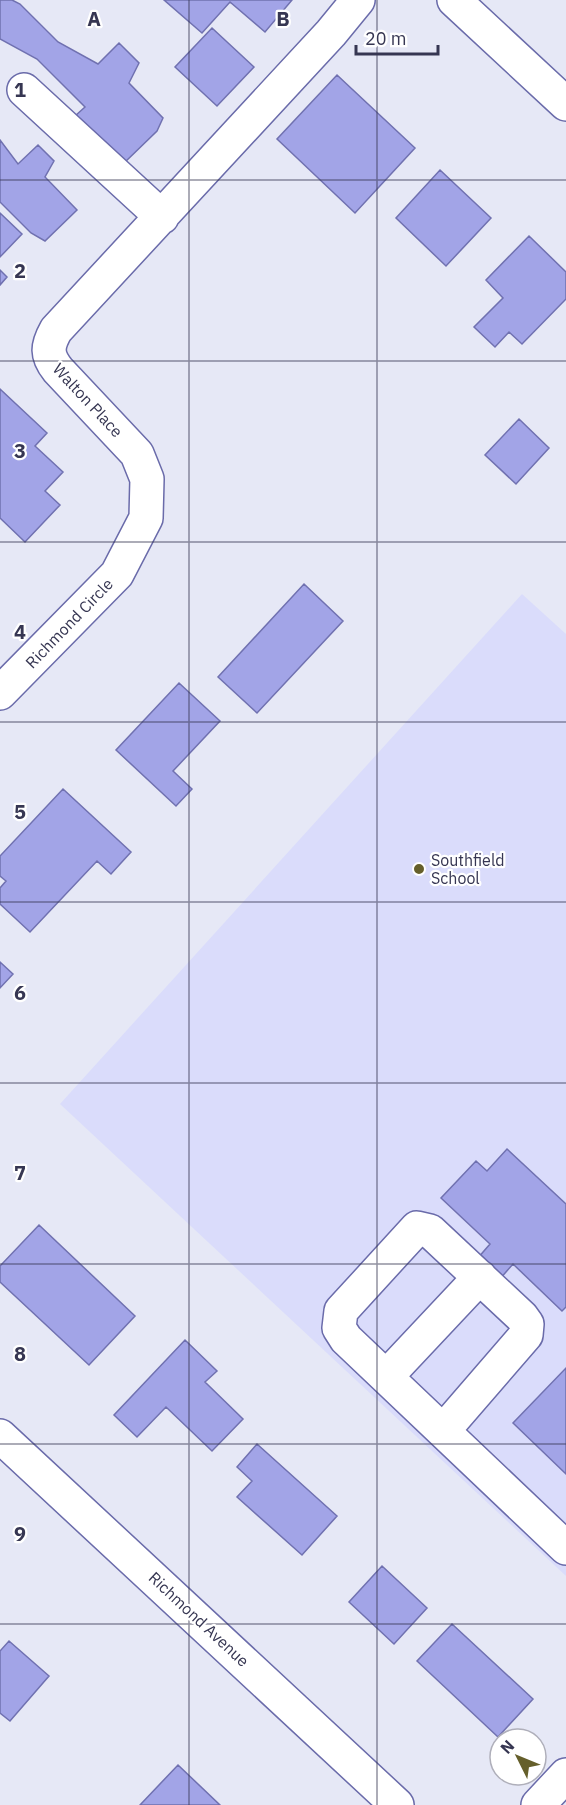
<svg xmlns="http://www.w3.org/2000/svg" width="566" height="1805" viewBox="0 0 566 1805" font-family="'IBM Plex Sans',sans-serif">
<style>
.built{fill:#dadcfb}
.building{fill:#a2a4e7;stroke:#7071b0;stroke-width:1.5}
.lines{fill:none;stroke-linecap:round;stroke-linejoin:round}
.minor-casing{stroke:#6a6baa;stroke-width:36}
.minor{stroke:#fff;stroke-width:33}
.grid{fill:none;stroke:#363652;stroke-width:1.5;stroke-opacity:0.55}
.poi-dot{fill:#655f2b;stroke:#fff;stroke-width:2}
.labels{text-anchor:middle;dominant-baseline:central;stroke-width:4.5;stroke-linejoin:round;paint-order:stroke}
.street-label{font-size:16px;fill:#363652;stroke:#fff}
.poi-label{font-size:16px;fill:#363652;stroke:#fff;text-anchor:start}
.grid-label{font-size:20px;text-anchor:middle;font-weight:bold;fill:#363652;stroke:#fff;stroke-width:4.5;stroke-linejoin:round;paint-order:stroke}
</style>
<rect width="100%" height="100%" fill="#e6e8f6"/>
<path class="built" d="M522,594l44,40v942l-506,-472z"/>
<path class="building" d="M0,0h12l8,4 38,38 40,22 21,-21 20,20 -10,20 34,35 -6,13 -35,34 -47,-49 10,-9 -48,-48 -37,-20z
M164,0h128l-27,32 -35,-30 -28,31z
M212,28l42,39 -37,39 -42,-39z
M337,75l78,73 -60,65 -78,-74z
M0,140l18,24 20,-19 16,16 -9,16 32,33 -32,31 -14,-8 -31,-31z
M440,170l51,48 -45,48 -50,-48z
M0,213l22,21 -22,23z
M529,236l37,36v27l-44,45 -13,-12 -14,15 -21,-20 29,-29 -17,-18z
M0,270l7,7 -7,8z
M0,389l47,44 -12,13 28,26 -18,19 15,14 -35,37 -25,-24z
M519,419l30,29 -33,36 -31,-29z
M304,584l39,37 -86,92 -39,-36z
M179,683l41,38 -47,50 19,18 -16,17 -60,-56z
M63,789l68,63 -20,22 -14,-13 -67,71 -30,-28v-16l6,-7 -6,-5v-20z
M0,962l13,12 -13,14z
M507,1149l59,55v103l-4,4 -49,-47 -14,16 -22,-21 13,-15 -49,-46 35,-37 11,10z
M39,1225l96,91 -46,49 -89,-83v-16z
M185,1340l32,31 -12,11 38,37 -31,32 -46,-44 -29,30 -23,-22z
M566,1368v106l-53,-51z
M257,1444l80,72 -35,39 -65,-58 15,-16 -15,-14z
M382,1566l45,42 -33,36 -45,-42z
M452,1624l81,75 -35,38 -81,-76z
M9,1641l40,35 -39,45 -10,-8v-62z
M178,1765l42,40h-80z"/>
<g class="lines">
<g class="minor-casing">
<path id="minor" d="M454,0l112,104
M24,90l138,127
M0,693l117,-119 29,-56 1,-39 -10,-25 -79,-84c-12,-15 -11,-24 -2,-40l275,-297 27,-33
M386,1377l94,-100
M443,1431l83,-96 1,-11 -5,-7 -92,-86 -13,-3 -76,83 -2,17 7,11 220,209
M0,1436l397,369
M538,1805l28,-30"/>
</g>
<use href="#minor" class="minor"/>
</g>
<path class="grid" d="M189,0v1805M377,0v1805M0,180h566M0,361h566M0,542h566M0,722h566M0,902h566M0,1083h566M0,1264h566M0,1444h566M0,1624h566"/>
<circle class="poi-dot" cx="419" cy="869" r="6"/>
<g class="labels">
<g class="street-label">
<text transform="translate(88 400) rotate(47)">Walton Place</text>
<text transform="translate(69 623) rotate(-46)">Richmond Circle</text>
<text transform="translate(199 1619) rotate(43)">Richmond Avenue</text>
</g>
<g class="poi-label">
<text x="431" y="860">Southfield<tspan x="431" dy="18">School</tspan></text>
</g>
</g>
<g class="grid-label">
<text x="94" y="26">A</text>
<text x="283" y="26">B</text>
<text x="20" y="97">1</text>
<text x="20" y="278">2</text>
<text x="20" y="458">3</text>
<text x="20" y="639">4</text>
<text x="20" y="819">5</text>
<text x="20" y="1000">6</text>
<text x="20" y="1180">7</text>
<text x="20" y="1361">8</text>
<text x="20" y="1541">9</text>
</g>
<g transform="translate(518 1757) rotate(313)"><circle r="28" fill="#ffffff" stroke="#afafba" stroke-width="1.5"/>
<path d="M0-4.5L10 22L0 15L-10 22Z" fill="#655f2b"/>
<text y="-9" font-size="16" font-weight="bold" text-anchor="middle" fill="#363652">N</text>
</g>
<path d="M356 45v9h82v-9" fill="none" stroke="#363652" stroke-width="3"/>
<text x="365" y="45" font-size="18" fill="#363652" stroke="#ffffff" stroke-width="4.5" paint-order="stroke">20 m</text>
</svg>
